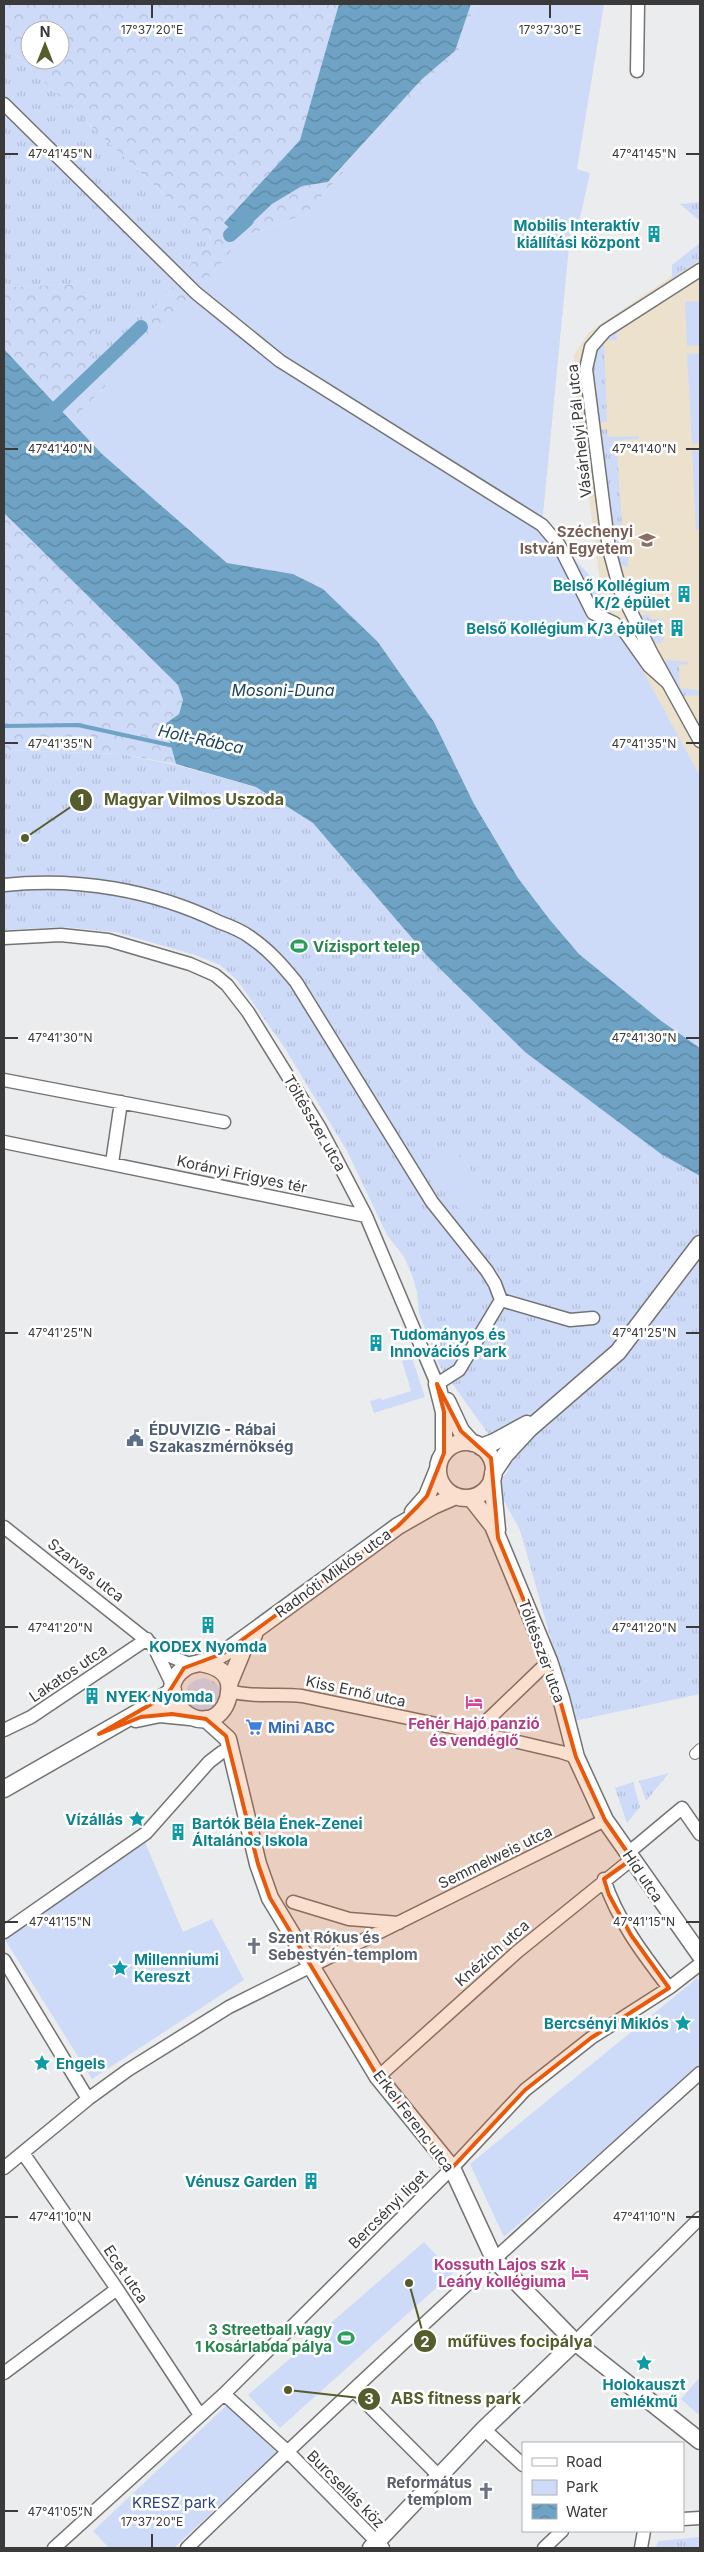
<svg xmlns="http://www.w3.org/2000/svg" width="704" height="2552" viewBox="0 0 704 2552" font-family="Inter,sans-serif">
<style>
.education{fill:#ebe1cc}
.grass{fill:url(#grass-tufts)}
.forest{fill:url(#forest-crowns);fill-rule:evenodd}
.park{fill:#cedbf8}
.water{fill:url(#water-waves)}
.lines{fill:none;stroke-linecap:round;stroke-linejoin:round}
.stream{stroke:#6fa3c5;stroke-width:4}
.canal{stroke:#6fa3c5;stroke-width:14}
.pedestrian-casing{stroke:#737374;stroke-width:12}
.minor-casing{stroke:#737374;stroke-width:15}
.tertiary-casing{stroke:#737374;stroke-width:19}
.pedestrian{stroke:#fff;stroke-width:10}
.minor{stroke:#fff;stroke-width:12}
.tertiary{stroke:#fff;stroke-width:16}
.marked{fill:#e8590c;fill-opacity:0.2;stroke:#e8590c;stroke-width:4;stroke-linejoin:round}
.ticks{fill:none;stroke:#3a3a3b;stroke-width:2}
.labels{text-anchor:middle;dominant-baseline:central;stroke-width:5;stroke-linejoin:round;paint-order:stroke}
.culture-label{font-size:15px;font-weight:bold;fill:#0d838f;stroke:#fff;text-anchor:end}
.street-label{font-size:15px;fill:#3a3a3b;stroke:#fff}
.education-label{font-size:15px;font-weight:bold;fill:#785e54;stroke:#fff;text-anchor:end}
.leisure-label{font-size:15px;font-weight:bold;fill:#27864d;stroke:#fff;text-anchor:start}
.service-label{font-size:15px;font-weight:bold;fill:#4e5e75;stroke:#fff;text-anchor:start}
.hotel-label{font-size:15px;font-weight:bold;fill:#b23c85;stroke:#fff}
.shop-label{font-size:15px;font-weight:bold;fill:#366cbe;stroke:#fff;text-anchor:start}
.worship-label{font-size:15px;font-weight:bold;fill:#5b616d;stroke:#fff;text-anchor:start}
.park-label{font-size:15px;fill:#2d427e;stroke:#fff}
.water-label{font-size:16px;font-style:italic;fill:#1a455d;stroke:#fff}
.ticks-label{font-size:12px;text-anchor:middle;fill:#3a3a3b;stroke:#fff;stroke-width:5;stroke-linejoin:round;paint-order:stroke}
.leader{fill:none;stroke:#555d2c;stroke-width:2}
.callout-dot{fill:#555d2c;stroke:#fff;stroke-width:2}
.mark-label{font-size:15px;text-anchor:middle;font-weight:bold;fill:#fff}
.callout-label{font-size:16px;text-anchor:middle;font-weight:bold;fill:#555d2c;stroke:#fff;stroke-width:5;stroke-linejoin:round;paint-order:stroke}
</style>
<defs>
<pattern id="grass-tufts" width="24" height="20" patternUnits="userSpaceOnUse" patternTransform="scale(1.25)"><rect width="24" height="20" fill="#cedbf8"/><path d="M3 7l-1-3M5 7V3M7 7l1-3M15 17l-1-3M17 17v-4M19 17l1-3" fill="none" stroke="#b2bdd6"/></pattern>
<pattern id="forest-crowns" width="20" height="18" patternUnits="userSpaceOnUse" patternTransform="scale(1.25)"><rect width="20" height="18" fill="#cedbf8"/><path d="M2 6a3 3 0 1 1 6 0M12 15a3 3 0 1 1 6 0" fill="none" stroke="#b2bdd6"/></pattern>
<pattern id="water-waves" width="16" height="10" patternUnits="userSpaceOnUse" patternTransform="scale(1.25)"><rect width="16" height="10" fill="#6fa3c5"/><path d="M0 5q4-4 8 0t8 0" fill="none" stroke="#5c86a1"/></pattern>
</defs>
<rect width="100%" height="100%" fill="#ebeced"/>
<path class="education" d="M700,257v519l-98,-179 -28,-214v-28l14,-22z"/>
<path class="grass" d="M4,44l207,195 -49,61 -73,77 6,-42 -15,-51 -71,3 -5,-5z
M700,202v19l-20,-17z
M700,243v17l-28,18v-13z
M616,329l1,11h-13l3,82h-9c-6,-42 -17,-62 18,-93z
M607,429l1,8 31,-1v3l-26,2 1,11h3l7,104h4v11l-7,-2 -4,-5 -18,-126 2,-4z
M645,581l5,7 -11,2 1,25h9l2,5 12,-1v7c-5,1 -15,3 -19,-2 -8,-8 -18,-31 -11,-40z
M652.5 638a5.5 5.5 0 1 1 11 0a5.5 5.5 0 1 1-11 0Z
M667,660l21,2v2l-9,1 1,23 20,2v5l-17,1 -17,-30 -1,-4z
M4,750l117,4 55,11 80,22 57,36 117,136 95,93 136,102 39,22v518l-126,27 -54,-191 -15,-27 -13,-16 17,-16 -15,-29 -55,-77 -20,-52 -2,-21 -5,-17 -8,-18 -17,-22 -40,-84 -63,-104 -47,-67 -17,-15 -25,-10 -80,-23 -51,-5 -60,3z
M204,1678c20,4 18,17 13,33l-23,1c-12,-15 -12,-30 10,-34z
M669,1773l-23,28 -7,-20z
M633,1782l7,25 -13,16 -12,-35z
M700,2537v11h-45l4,-7z"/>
<path class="forest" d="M4,4h335l-39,136 -75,82 13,13 34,-31 31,-19 26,-3 93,-103 33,-28 16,-47h4l-17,50 -33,27 -119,133 -63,23 -47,56 -124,128 -68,-72v-67l6,5 70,-3 9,17 6,34 -5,41 72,-76 49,-61 -207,-195zM30,30h30v30h-30z
M4,513l174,172 5,15 -4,14 -14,10 11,40 -55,-10 -117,-4z"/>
<path class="park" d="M475,4h129l-27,165 13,4 -12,54 -7,-1 -29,299 51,54 107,197v272l-40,-28 -81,-66 -29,-34 -32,-42 -44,-74 -40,-82 -56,-80 -55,-53 -30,-15 -66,-11 -125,-109 -30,-33 124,-128 47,-56 63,-23 119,-133 33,-27z
M700,301v44l-13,1 -2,-44z
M700,353v90l-8,1 -5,-90z
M692,451h8v78l-4,1z
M449,1144l45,53 -26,22 -45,-53z
M412,1358l13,39 -51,16 -4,-12 11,-3 1,2 29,-9 -9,-30z
M145,1842l38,90 29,-13 32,61 -152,99 -88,-141z
M697,1978l3,3v84l-196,172 -34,-73z
M424,2242l29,31 -173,155 -32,-33z
M700,2377v39l-19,-17z
M227,2405l49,47 -102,96h-65l-16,-17z"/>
<path class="water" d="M339,4h132l-16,47 -33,28 -94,103 -26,4 -30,18 -34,32 -14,-13 76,-83z
M4,349l98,105 125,109 66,11 30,15 55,53 56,80 40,82 44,74 32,42 29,34 81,66 40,28v128l-39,-22 -136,-102 -95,-93 -117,-136 -57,-36 -80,-23 -11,-40 14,-10 4,-14 -5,-15 -174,-172z"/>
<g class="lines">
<path class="stream" d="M4,726l74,-1 96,21"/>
<path class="canal" d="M230,235l17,-15
M46,418l95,-91"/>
<g class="pedestrian-casing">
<path id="pedestrian" d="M695,1754l5,-5"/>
</g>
<g class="minor-casing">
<path id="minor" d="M637,71l1,-67
M4,104l192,189 84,68 262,164 17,20 34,68 21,10 11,9 24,34 19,17
M700,270l-95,61 -14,16 -5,22 23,180 11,41 31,62 49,89
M4,885c73,-8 149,5 215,37 11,4 22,8 31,15 19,13 32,28 46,45l136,220 55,69 8,13 6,16 -42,70 -22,14 -71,-168 -46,-88 -72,-116 -21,-27 -12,-10 -25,-11 -82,-24 -47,-5 -57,3
M4,1080l220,42
M4,1142l362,74
M112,1163l9,-61
M501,1300l69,20 23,-2
M4,1527l150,119 18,11 20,8
M154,1647l19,39
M229,1691c26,7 48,2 73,5l173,36 86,20 15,5
M4,1730l27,-13 116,-78
M475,1732l74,-71
M628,1853l54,-45 18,26
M604,1879c13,41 39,75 65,109
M293,1902l56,17 50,4
M4,1932l142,-99 63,-71 13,-10h10
M4,1960l84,139
M378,2077l139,-125 115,-93
M23,2153l94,136 83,126
M4,2168l84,-69 40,-29 101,-63 376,-187
M575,2342l125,-124
M4,2373l113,-84
M353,2390l86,86
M224,2394l63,57 96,97
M484,2429l39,36
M683,2519l17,-1
M54,2548l170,-154 228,-226 73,-78 66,-52 78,-50 31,-24
M187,2548c167,-162 339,-319 513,-475
M544,2548l18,-17
M641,2548l3,-17"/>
</g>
<g class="tertiary-casing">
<path id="tertiary" d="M437,1384l7,28v41
M447,1401l14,30 11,12
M438 1470a28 28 0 1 1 56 0a28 28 0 1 1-56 0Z
M481,1447l13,-5 33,-18
M493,1473l12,-18 24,-26 89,-77 82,-108
M492,1478l5,52
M471,1498l22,28 56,135 12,37 15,59 29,63 95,135
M413,1512l14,-16 11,-27
M200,1663c12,2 27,7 29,21 1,7 -1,16 -4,22 -22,38 -78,-13 -40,-38 6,-5 15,-4 22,-7 6,-1 11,-5 17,-8l174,-127 35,-20 23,-10
M229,1684l14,-34 11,-15
M136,1719l24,-5 30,3
M206,1719l22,20 30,125 12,34 108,179 74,91 42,91 81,83 125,99
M4,1789l152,-87 17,-12
M371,2548l113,-119 91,-87"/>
</g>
<use href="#pedestrian" class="pedestrian"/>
<use href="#minor" class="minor"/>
<use href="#tertiary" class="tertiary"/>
</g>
<path class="marked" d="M437,1384l24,47 30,27 7,80 51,123 27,96 29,63 27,39 -28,20 5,16 22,40 38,53 -78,50 -66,52 -73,78 -74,-91 -108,-179 -12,-34 -32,-128 -20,-17 -34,-5 -31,3 -42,17 68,-39 17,-27 40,-15 174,-127 19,-19 10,-11 17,-43v-41z"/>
<path class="ticks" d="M152,5v13M550,5v13M5,154h13M686,154h13M5,449h13M686,449h13M5,743h13M686,743h13M5,1038h13M686,1038h13M5,1333h13M686,1333h13M5,1627h13M686,1627h13M5,1922h13M686,1922h13M5,2217h13M686,2217h13M5,2511h13M152,2534v13"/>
<defs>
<g id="building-bare" transform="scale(1.35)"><path d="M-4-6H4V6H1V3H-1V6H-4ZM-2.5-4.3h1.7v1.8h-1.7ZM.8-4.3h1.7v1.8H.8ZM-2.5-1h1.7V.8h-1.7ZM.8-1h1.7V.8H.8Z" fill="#0f9aa8" stroke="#fff" stroke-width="2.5" paint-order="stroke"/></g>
<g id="university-bare" transform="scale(1.35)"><path d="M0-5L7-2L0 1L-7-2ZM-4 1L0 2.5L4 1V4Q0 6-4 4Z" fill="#8d6e63" stroke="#fff" stroke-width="2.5" paint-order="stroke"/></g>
<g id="stadium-bare" transform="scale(1.35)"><path d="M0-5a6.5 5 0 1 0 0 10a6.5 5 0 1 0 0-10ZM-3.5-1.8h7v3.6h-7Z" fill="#2e9e5b" stroke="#fff" stroke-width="2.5" paint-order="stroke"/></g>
<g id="civic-bare" transform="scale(1.35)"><path d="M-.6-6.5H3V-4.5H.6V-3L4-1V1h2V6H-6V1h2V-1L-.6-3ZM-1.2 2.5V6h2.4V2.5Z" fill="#5c6f8a" stroke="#fff" stroke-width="2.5" paint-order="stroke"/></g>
<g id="hotel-bare" transform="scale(1.35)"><path d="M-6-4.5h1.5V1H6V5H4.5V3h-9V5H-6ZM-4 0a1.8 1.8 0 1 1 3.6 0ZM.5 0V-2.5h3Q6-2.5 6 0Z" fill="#d1479c" stroke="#fff" stroke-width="2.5" paint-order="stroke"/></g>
<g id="supermarket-bare" transform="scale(1.35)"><path d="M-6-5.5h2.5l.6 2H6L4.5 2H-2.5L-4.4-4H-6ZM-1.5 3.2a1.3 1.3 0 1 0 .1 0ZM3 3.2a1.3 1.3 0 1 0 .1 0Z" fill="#3f7fe0" stroke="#fff" stroke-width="2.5" paint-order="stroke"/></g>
<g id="sight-bare" transform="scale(1.35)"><path d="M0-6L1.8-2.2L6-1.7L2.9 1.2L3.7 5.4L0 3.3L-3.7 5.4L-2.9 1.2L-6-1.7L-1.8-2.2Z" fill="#0f9aa8" stroke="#fff" stroke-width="2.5" paint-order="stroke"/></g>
<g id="church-bare" transform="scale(1.35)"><path d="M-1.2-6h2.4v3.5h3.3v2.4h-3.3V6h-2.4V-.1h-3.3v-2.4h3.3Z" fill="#6b7280" stroke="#fff" stroke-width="2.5" paint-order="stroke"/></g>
</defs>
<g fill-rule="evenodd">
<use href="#building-bare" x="654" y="234"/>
<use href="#university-bare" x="647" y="540"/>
<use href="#building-bare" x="684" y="594"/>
<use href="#building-bare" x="677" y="628"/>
<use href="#stadium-bare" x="299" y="946"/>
<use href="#building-bare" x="376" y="1343"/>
<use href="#civic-bare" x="135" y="1438"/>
<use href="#building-bare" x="208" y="1625"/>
<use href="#building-bare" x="92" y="1696"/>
<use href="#hotel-bare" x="474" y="1702"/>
<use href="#supermarket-bare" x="254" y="1727"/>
<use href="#sight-bare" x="137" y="1819"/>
<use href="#building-bare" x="178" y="1832"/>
<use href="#church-bare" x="254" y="1946"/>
<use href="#sight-bare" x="120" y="1968"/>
<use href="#sight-bare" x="683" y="2023"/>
<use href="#sight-bare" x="42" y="2063"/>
<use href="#building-bare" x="311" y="2181"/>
<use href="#hotel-bare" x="580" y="2273"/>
<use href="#stadium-bare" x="346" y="2338"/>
<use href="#sight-bare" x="644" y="2363"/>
<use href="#church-bare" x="486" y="2491"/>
</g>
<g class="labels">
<g class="culture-label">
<text x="640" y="225">Mobilis Interaktív<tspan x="640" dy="17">kiállítási központ</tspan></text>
<text x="670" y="585">Belső Kollégium<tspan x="670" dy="17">K/2 épület</tspan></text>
<text x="663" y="628">Belső Kollégium K/3 épület</text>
<text x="390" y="1334" text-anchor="start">Tudományos és<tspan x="390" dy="17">Innovációs Park</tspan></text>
<text x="208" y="1646" text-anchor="middle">KODEX Nyomda</text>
<text x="106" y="1696" text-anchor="start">NYEK Nyomda</text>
<text x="123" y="1819">Vízállás</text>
<text x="192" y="1823" text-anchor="start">Bartók Béla Ének-Zenei<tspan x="192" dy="17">Általános Iskola</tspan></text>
<text x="134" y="1959" text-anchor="start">Millenniumi<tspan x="134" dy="17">Kereszt</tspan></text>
<text x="669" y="2023">Bercsényi Miklós</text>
<text x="56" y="2063" text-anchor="start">Engels</text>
<text x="297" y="2181">Vénusz Garden</text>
<text x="644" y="2384" text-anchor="middle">Holokauszt<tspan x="644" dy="17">emlékmű</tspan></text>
</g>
<g class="street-label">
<text transform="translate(579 431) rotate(-96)">Vásárhelyi Pál utca</text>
<text transform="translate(315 1123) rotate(60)">Töltésszer utca</text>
<text transform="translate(242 1174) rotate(12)">Korányi Frigyes tér</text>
<text transform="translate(86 1570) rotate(38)">Szarvas utca</text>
<text transform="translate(333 1573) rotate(-36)">Radnóti Miklós utca</text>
<text transform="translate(542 1651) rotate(70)">Töltésszer utca</text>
<text transform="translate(68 1673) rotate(-34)">Lakatos utca</text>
<text transform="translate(356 1691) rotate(12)">Kiss Ernő utca</text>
<text transform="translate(495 1857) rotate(-26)">Semmelweis utca</text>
<text transform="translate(643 1876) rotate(56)">Híd utca</text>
<text transform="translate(492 1953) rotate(-41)">Knézich utca</text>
<text transform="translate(414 2121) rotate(53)">Erkel Ferenc utca</text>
<text transform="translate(388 2209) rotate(-45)">Bercsényi liget</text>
<text transform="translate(126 2274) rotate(56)">Ecet utca</text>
<text transform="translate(346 2489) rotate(45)">Burcsellás köz</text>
</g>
<g class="education-label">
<text x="633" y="531">Széchenyi<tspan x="633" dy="17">István Egyetem</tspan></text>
</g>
<g class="leisure-label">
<text x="313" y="946">Vízisport telep</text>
<text x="332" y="2329" text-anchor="end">3 Streetball vagy<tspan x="332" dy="17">1 Kosárlabda pálya</tspan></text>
</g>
<g class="service-label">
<text x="149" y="1429">ÉDUVIZIG - Rábai<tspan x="149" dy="17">Szakaszmérnökség</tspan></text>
</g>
<g class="hotel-label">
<text x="474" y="1723">Fehér Hajó panzió<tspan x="474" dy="17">és vendéglő</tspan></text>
<text x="566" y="2264" text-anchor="end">Kossuth Lajos szk<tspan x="566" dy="17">Leány kollégiuma</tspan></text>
</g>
<g class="shop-label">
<text x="268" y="1727">Mini ABC</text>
</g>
<g class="worship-label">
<text x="268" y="1937">Szent Rókus és<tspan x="268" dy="17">Sebestyén-templom</tspan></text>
<text x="472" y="2482" text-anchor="end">Református<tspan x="472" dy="17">templom</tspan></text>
</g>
<g class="park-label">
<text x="174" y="2502">KRESZ park</text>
</g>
<g class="water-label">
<text x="283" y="690">Mosoni-Duna</text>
<text transform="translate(201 739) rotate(12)">Holt-Rábca</text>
</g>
</g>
<g class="ticks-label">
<text x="152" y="34">17°37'20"E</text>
<text x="550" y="34">17°37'30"E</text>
<text x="60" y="158">47°41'45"N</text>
<text x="644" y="158">47°41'45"N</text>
<text x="60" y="453">47°41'40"N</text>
<text x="644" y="453">47°41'40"N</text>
<text x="60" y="748">47°41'35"N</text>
<text x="644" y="748">47°41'35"N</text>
<text x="60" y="1042">47°41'30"N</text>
<text x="644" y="1042">47°41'30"N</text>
<text x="60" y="1337">47°41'25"N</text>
<text x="644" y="1337">47°41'25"N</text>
<text x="60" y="1632">47°41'20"N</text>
<text x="644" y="1632">47°41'20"N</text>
<text x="60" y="1926">47°41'15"N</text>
<text x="644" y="1926">47°41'15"N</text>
<text x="60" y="2221">47°41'10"N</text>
<text x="644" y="2221">47°41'10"N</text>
<text x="60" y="2516">47°41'05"N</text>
<text x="152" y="2526">17°37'20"E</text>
</g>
<path class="leader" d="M25 838L81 800M409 2283L425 2341M288 2390L369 2399"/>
<g class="callout-dot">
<circle cx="25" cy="838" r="5"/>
<circle cx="409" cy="2283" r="5"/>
<circle cx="288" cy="2390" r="5"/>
<circle cx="81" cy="800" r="12"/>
<circle cx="425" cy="2341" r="12"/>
<circle cx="369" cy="2399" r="12"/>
</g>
<g class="mark-label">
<text x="81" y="805">1</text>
<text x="425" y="2347">2</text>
<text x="369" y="2404">3</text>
</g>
<g class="callout-label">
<text x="194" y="805">Magyar Vilmos Uszoda</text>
<text x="520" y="2347">műfüves focipálya</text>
<text x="456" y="2404">ABS fitness park</text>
</g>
<rect width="704" height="2552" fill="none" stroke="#3a3a3b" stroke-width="10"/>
<rect x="522" y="2442" width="162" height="90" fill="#ffffff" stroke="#b0b0b1"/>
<rect x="532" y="2458" width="25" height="8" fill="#ffffff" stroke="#b0b0b1"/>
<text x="566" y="2467" font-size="15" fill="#3a3a3b">Road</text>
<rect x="532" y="2480" width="25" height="15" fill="#cedbf8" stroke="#b0b0b1"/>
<text x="566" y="2492" font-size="15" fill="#3a3a3b">Park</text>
<rect x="532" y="2504" width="25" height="15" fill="url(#water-waves)" stroke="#b0b0b1"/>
<text x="566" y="2517" font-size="15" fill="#3a3a3b">Water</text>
<g transform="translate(45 45)"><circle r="24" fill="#ffffff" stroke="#b0b0b1"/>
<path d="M0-4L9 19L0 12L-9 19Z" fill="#555d2c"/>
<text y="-8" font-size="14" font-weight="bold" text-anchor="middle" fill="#3a3a3b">N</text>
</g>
</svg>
